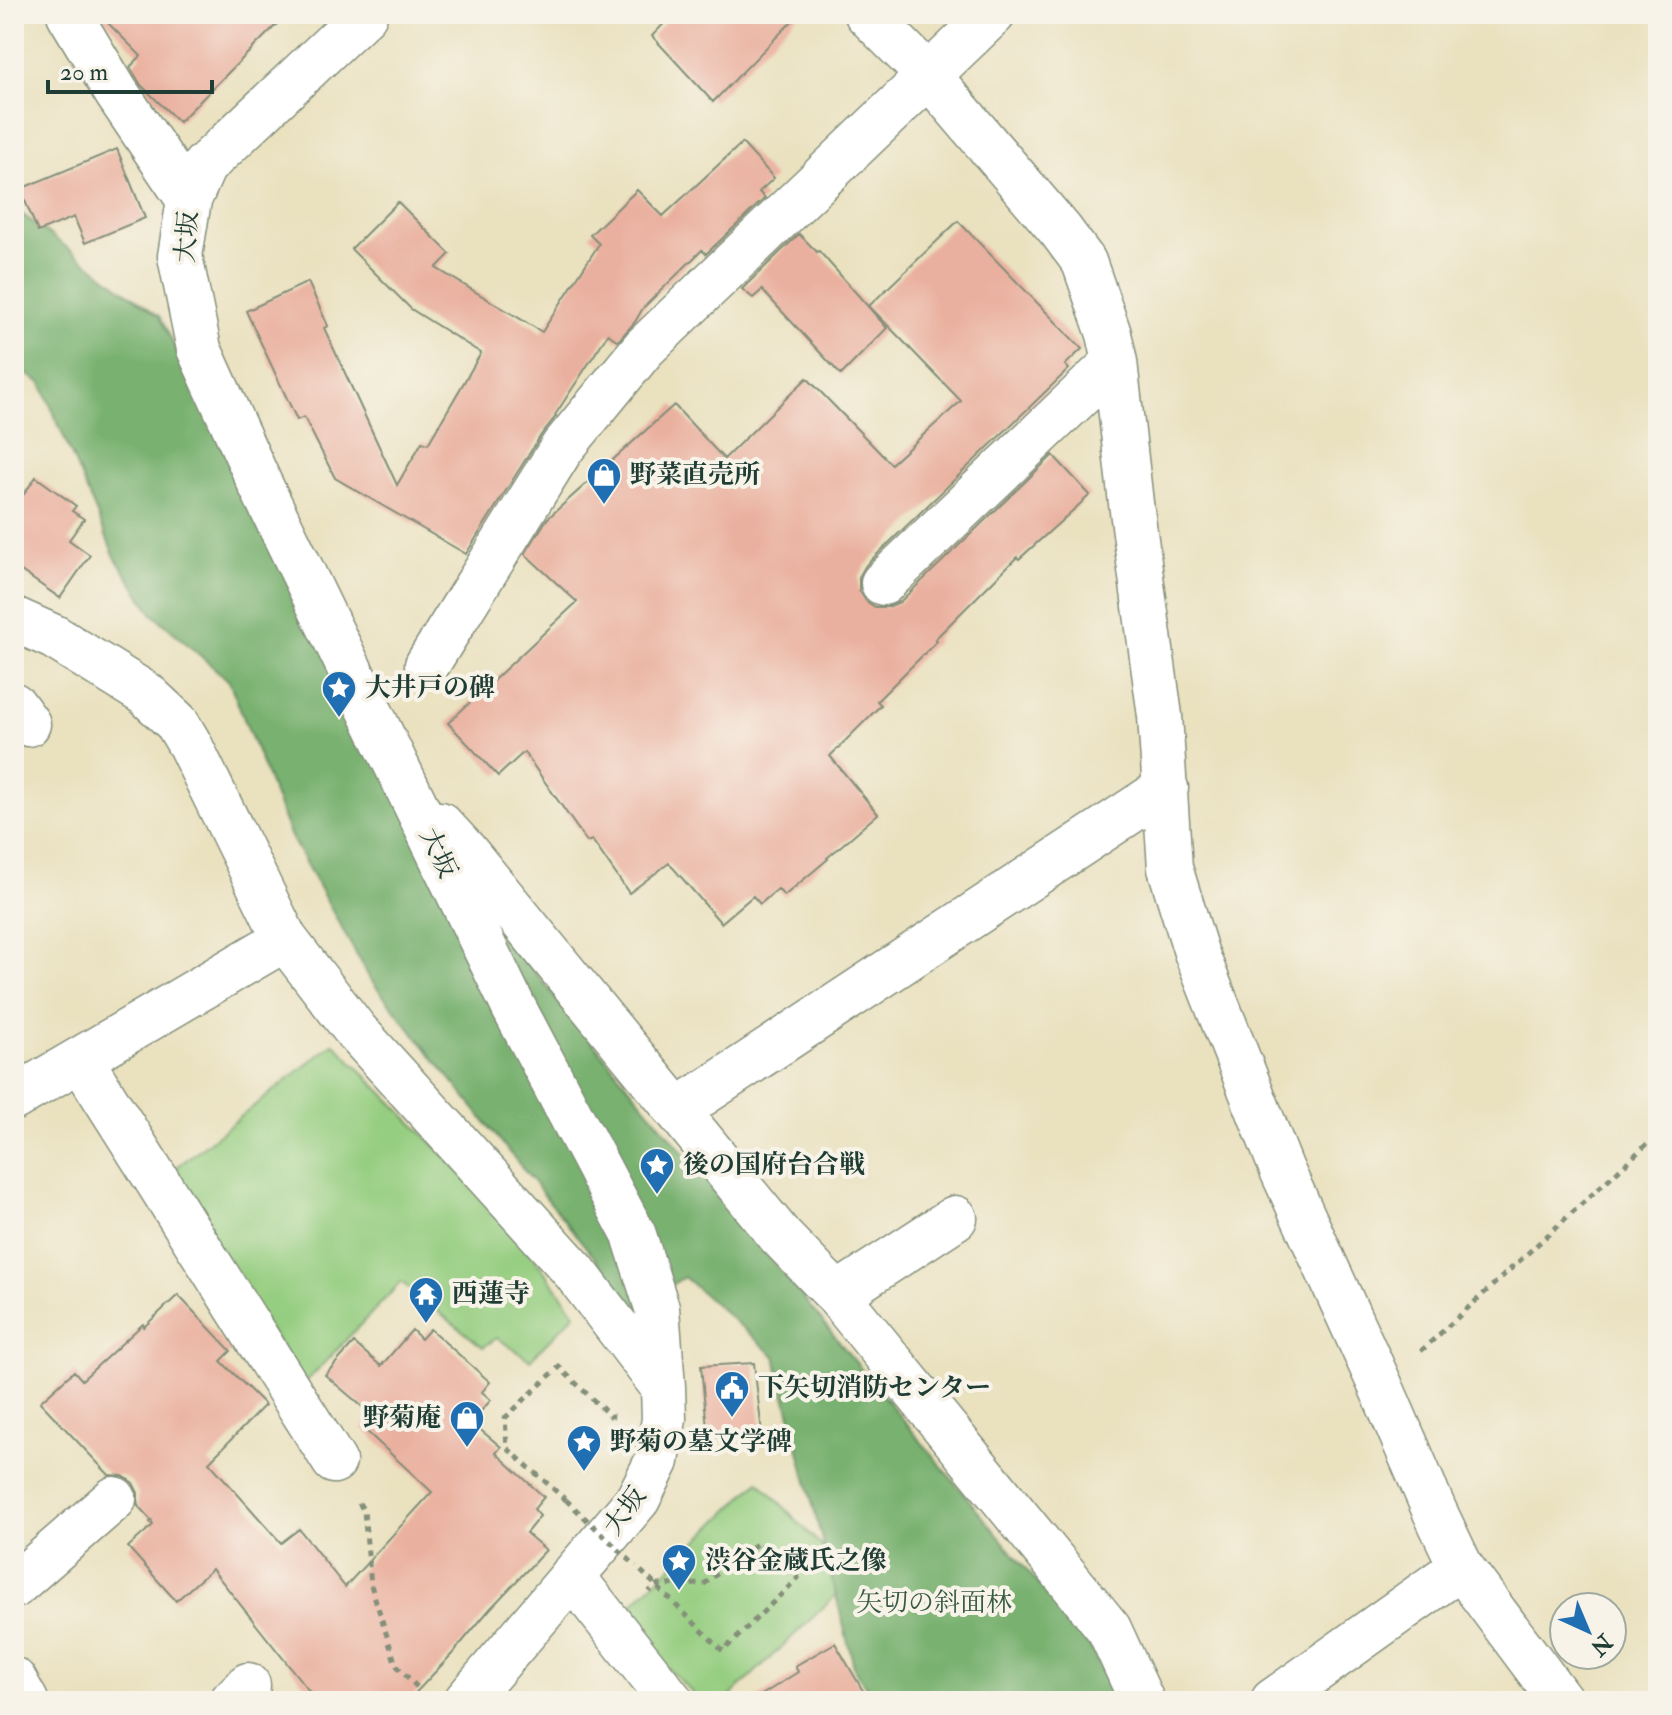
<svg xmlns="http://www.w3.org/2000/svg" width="1672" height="1715" viewBox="0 0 1672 1715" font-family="'IM FELL Double Pica','Noto Serif JP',serif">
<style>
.green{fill:#96ce81;stroke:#5a865a;stroke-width:2}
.forest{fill:#78b16f;stroke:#4c7752;stroke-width:2}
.building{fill:#eab09f}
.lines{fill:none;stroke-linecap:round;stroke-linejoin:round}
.minor-casing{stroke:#848f7a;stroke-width:47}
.path{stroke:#848f7a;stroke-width:5;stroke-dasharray:6 6;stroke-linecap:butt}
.minor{stroke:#fff;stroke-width:44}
.path-bridge{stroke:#848f7a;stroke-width:5;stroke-dasharray:6 6;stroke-linecap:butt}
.labels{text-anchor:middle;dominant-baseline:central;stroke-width:8;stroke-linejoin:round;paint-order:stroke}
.street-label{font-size:26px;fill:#1f3d34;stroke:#f7f3e8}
.poi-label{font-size:26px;font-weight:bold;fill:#1f3d34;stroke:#f7f3e8;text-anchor:start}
.park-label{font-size:26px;fill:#375a43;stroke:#f7f3e8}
</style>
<rect width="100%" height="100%" fill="#f7f3e8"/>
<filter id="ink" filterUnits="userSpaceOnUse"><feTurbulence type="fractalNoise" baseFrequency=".0125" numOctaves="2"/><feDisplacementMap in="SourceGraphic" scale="16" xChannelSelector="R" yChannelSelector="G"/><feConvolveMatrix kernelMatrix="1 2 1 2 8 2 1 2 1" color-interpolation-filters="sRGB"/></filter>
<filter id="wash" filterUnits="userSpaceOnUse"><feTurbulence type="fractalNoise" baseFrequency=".006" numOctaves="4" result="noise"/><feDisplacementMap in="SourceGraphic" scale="32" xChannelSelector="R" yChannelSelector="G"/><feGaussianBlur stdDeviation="1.8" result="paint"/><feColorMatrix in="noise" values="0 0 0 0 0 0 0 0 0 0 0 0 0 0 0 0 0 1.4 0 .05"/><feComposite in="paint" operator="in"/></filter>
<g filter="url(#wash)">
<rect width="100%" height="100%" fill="#eae1bf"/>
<path class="green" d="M334,1043c83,86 174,171 241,271l-45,46 -33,-22 -14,9 -82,-65 -96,101 -138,-208z
M759,1481l94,98 -128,122h-25l-81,-84z"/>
<path class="forest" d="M14,208l146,109 244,496 686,834 27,54h-242l-20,-31 -80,-314 -91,-79 -49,31 -265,-329 -79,-142 -62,-156 -77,-68 -37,-56 -74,-174 -27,-17z"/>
<g id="blocks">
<path class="building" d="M99,14h188l-108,108 -38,-37 -11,-18 11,-11z
M673,14h126l-86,88 -61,-66z
M742,143l32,35 -15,14 6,6 -59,56 -4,-4 -59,58 -8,14 -17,19 -10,-7 -53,81 1,1 -15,19 -75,119 -131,-76 -31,-61 -7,3 -51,-109 62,-29 20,44 -4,2 73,157 25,-43 6,2 53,-91 -70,-44 -60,-60 47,-47 52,52 -14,14 106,64 57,-88 -9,-9 47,-45 26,26z
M117,149l28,69 -60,25 -11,-26 -36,15 -18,-43z
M958,221l124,128 -17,16 4,4 -203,196 -7,12v13l7,11 9,6h13l12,-5 153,-147 37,40 -71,64 -2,-2 -82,82 2,2 -60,60 4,4 -51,51 48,58 -51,44 1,1 -44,37 -6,-7 -18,15 -7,-8 -32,27 -52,-60 -40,30 -37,-53 -5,2 -63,-90 -26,24 -50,-53 129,-121 -52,-48 22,-35 127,-114 50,54 83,-81 84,86 70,-63 -92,-95z
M799,234l18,18 2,-1 68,77 -46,47 -79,-85 -9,8 -11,-9z
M36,477l40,29 -4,5 12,8 -15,21 21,15 -30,43 -46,-32v-58z
M178,1295l53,56 -10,10 44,44 -56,57 72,81 18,-14 46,58 87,-95 -69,-64 9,-13 -47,-40 29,-32 27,23 31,-36 9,9 9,-10 60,53 -8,10 9,8 -20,22 30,25 -5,6 48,44 -10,12 6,7 -14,17 20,17 -56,59 -38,45 -44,47h-91l-105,-132 -36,32 -48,-54 25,-22 -3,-3 2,-1 -14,-15v-13l-5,-10 -10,-7 -14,-1 -69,-73 34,-31 8,9 61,-56 1,3z
M754,1363l8,70 -54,5 -7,-72z
M835,1643l34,58h-117l46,-29 -3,-6z"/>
</g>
</g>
<g filter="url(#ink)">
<use href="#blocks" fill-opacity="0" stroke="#848f7a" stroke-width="2"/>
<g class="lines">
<g class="minor-casing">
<path id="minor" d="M69,14l47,78 73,108
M365,14l-161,152 -15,34 -9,56 19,93 61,135 254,524 120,227 23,73 6,79 1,32 -7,42 -19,38 -172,202
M867,14l62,62 132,155 23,31 25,72 6,28 16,141 29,213 10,152 26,84 86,218 99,217 54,125 26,55 100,134
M883,583l232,-221
M14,619l40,18 92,57 31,29 13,22 95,194 71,92 218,240 89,116
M427,665l135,-217 82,-100 349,-334
M14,705l14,19
M440,824l25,27 315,385 57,59 272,334 33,72
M81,1060l253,401
M14,1098l271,-159
M678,1110l488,-322
M837,1295l118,-77
M572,1576l99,125
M14,1586l100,-87
M14,1680l12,21
M232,1701l16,-16
M1273,1701l188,-134"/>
</g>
<path class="path" d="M1421,1351l237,-217
M566,1500l-59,-52 -2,-30 54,-51 51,49h5
M359,1503l5,8 7,74 25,80 21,22
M641,1571l82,80 75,-73 -39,-36 -55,42 -48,1 -7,7"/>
<use href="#minor" class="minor"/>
<path class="path-bridge" d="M566,1500l70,66"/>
</g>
</g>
<defs>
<g id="shop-pin" transform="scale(1.8)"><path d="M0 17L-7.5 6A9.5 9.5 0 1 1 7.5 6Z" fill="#1f6fb2" stroke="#f7f3e8"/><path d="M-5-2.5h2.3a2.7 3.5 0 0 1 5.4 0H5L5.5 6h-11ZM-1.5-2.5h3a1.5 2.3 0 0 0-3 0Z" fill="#fff"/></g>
<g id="sight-pin" transform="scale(1.8)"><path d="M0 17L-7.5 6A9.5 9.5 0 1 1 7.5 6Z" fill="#1f6fb2" stroke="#f7f3e8"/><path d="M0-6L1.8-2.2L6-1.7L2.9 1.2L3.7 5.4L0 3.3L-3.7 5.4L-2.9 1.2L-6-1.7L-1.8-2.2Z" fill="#fff"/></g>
<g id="temple-pin" transform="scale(1.8)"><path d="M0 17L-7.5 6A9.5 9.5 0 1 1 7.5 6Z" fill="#1f6fb2" stroke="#f7f3e8"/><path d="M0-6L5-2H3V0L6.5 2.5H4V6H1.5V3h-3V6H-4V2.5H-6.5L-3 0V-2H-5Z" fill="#fff"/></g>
<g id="civic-pin" transform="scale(1.8)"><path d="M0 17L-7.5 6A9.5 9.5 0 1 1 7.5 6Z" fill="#1f6fb2" stroke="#f7f3e8"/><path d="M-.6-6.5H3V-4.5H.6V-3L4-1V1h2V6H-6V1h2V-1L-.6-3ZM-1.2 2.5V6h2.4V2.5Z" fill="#fff"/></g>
</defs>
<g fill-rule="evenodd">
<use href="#shop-pin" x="604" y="475"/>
<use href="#sight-pin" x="339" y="688"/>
<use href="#sight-pin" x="657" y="1165"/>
<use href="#temple-pin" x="426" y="1294"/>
<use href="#civic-pin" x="732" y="1388"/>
<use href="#shop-pin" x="467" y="1418"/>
<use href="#sight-pin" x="584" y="1442"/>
<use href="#sight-pin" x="679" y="1561"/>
</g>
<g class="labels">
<g class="street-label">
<text transform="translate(187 237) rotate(-86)">大坂</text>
<text transform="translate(438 853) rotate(64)">大坂</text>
<text transform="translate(625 1511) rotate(-54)">大坂</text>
</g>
<g class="poi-label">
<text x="630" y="475">野菜直売所</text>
<text x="365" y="688">大井戸の碑</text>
<text x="683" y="1165">後の国府台合戦</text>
<text x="452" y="1294">西蓮寺</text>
<text x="758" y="1388">下矢切消防センター</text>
<text x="441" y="1418" text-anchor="end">野菊庵</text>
<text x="610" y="1442">野菊の墓文学碑</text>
<text x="705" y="1561">渋谷金蔵氏之像</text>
</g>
<g class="park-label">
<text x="934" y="1603">矢切の斜面林</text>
</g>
</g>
<rect width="1672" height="1715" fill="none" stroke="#f7f3e8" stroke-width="48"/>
<g transform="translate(1588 1631) rotate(136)"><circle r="38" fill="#f7f3e8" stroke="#a1aaa0" stroke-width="2"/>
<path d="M0-6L14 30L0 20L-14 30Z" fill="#1f6fb2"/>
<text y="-12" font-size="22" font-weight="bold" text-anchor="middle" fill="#1f3d34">N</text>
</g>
<path d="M48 80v12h164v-12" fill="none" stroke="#1f3d34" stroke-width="4"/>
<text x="60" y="80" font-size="24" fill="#1f3d34" stroke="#f7f3e8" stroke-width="6" paint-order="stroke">20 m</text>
</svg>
